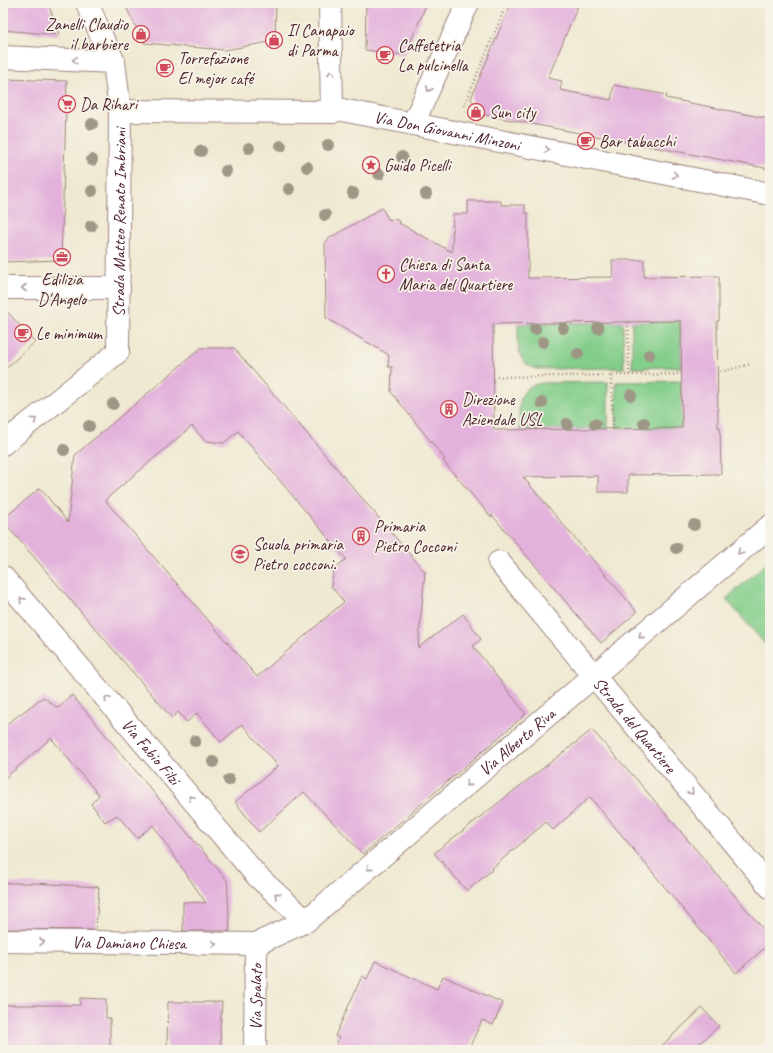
<svg xmlns="http://www.w3.org/2000/svg" width="773" height="1053" viewBox="0 0 773 1053" font-family="Caveat,sans-serif">
<style>
.green{fill:#83ce8b;stroke:#66765b}
.building{fill:#e3b1db;fill-rule:evenodd}
.lines{fill:none;stroke-linecap:round;stroke-linejoin:round}
.minor-casing{stroke:#9c847e;stroke-width:24}
.path{stroke:#9c847e;stroke-width:2.5;stroke-dasharray:1 3;stroke-linecap:butt}
.minor{stroke:#fff;stroke-width:22}
.tree{fill:#9e9786}
.oneway{stroke:#ae9aa0}
.labels{text-anchor:middle;dominant-baseline:central;stroke-width:3.5;stroke-linejoin:round;paint-order:stroke}
.poi-label{font-size:17px;fill:#4a1f2b;stroke:#f7f3e8;text-anchor:start}
.street-label{font-size:17px;fill:#4a1f2b;stroke:#f7f3e8}
</style>
<rect width="100%" height="100%" fill="#f7f3e8"/>
<filter id="ink" filterUnits="userSpaceOnUse"><feTurbulence type="fractalNoise" baseFrequency=".025" numOctaves="2"/><feDisplacementMap in="SourceGraphic" scale="8" xChannelSelector="R" yChannelSelector="G"/><feConvolveMatrix kernelMatrix="1 2 1 2 8 2 1 2 1" color-interpolation-filters="sRGB"/></filter>
<filter id="wash" filterUnits="userSpaceOnUse"><feTurbulence type="fractalNoise" baseFrequency=".012" numOctaves="4" result="noise"/><feDisplacementMap in="SourceGraphic" scale="16" xChannelSelector="R" yChannelSelector="G"/><feGaussianBlur stdDeviation="0.9" result="paint"/><feColorMatrix in="noise" values="0 0 0 0 0 0 0 0 0 0 0 0 0 0 0 0 0 1.4 0 .05"/><feComposite in="paint" operator="in"/></filter>
<g filter="url(#wash)">
<rect width="100%" height="100%" fill="#efe9d1"/>
<path class="green" d="M681,321v46l-49,1v-46z
M623,322l1,46 -86,1c-23,-4 -20,-27 -20,-45z
M682,381v47l-65,1 -1,-47z
M608,382v47l-88,1c-1,-22 -5,-44 23,-47z
M770,560v90l-44,-51z"/>
<g id="blocks">
<path class="building" d="M3,3h45l11,32 -56,-5z
M124,3h152l-1,38 -50,9 -81,-7z
M366,3h61l-22,52 -40,-5z
M511,3h68l-31,75 14,3 -2,9 51,10 3,-15 53,10 -1,3 104,21v50l-291,-55 -8,-16z
M3,79l64,2 -6,179 -58,2z
M468,201h33v4h24v8h3v65l85,-1 -1,-17h32v17l75,-1v45h-2l1,106h2l1,47 -93,1v17h-30v-16l-75,1 114,135 -36,31 -109,-128 -1,2 -48,-56 2,-2 -54,-67 1,-25h-4l1,-12 -63,-37 -1,-74 3,-5 54,-31 6,11 10,1 1,3 53,29 1,-38h15zM681,321l1,107 -188,2 -1,-106z
M3,307l32,35 -32,29z
M201,348h33l191,224 -7,76 45,-34 18,25 -8,7 53,68 -163,140 -59,-62 -45,40 -24,-30 43,-36 -36,-42 -21,18 -24,-29 -10,9 -9,-10 -6,6 -169,-197v-2l37,-31 28,34 7,-67zM192,426l13,15 19,2 14,-12 108,128 -12,10 -3,17 13,16 -87,75 -152,-177z
M72,695l155,185 3,51h-47v-29l23,1 -53,-78 -16,13 -20,-23 -12,7 -14,-18 8,-9 -48,-57 -48,42v-53l40,-30 15,11z
M592,730l45,50 133,157v6l-34,30 -146,-176 -37,33 -7,-8 -55,47 1,1 -25,21 -33,-38z
M3,883h31l65,4 -3,43 -93,-1z
M375,961l62,28 6,-13 60,27 -10,22 -11,-5 -14,30h-134l5,-12 -4,-2 27,-60 5,3z
M80,998l26,1v19h4v32h-107v-45h77z
M168,1002h54l-2,27 1,19 -54,-1z
M702,1008l17,18 -27,24h-35z"/>
</g>
</g>
<g filter="url(#ink)">
<use href="#blocks" fill-opacity="0" stroke="#9c847e" stroke-width="1"/>
<g class="lines">
<g class="minor-casing">
<g id="minor">
<path d="M330,3l2,109"/>
<path d="M3,57l111,5"/>
<path id="s1" d="M120,111l212,1 5,-3 433,85"/>
<path d="M413,124l55,-121"/>
<path d="M3,288h116"/>
<path id="s2" d="M3,444l115,-92 2,-241 -6,-49 -13,-27 -14,-32"/>
<path id="s3" d="M499,562l271,325"/>
<path id="s4" d="M3,577l254,299 49,45"/>
<path id="s5" d="M3,941l253,3 50,-23 464,-395"/>
<path id="s6" d="M255,1050l1,-106"/>
</g>
</g>
<path class="path" d="M464,106l43,-103
M628,322l1,53
M717,373l33,-9
M611,376l2,53
M493,377l189,-3"/>
<use href="#minor" class="minor"/>
</g>
<g class="tree">
<circle cx="92" cy="124" r="6"/>
<circle cx="328" cy="145" r="6"/>
<circle cx="281" cy="146" r="6"/>
<circle cx="249" cy="148" r="6"/>
<circle cx="201" cy="151" r="6"/>
<circle cx="402" cy="157" r="6"/>
<circle cx="92" cy="160" r="6"/>
<circle cx="307" cy="167" r="6"/>
<circle cx="226" cy="171" r="6"/>
<circle cx="379" cy="174" r="6"/>
<circle cx="289" cy="189" r="6"/>
<circle cx="92" cy="191" r="6"/>
<circle cx="353" cy="193" r="6"/>
<circle cx="426" cy="194" r="6"/>
<circle cx="325" cy="215" r="6"/>
<circle cx="91" cy="226" r="6"/>
<circle cx="563" cy="328" r="6"/>
<circle cx="598" cy="328" r="6"/>
<circle cx="535" cy="329" r="6"/>
<circle cx="543" cy="342" r="6"/>
<circle cx="578" cy="354" r="6"/>
<circle cx="649" cy="355" r="6"/>
<circle cx="631" cy="395" r="6"/>
<circle cx="542" cy="403" r="6"/>
<circle cx="113" cy="404" r="6"/>
<circle cx="644" cy="423" r="6"/>
<circle cx="535" cy="424" r="6"/>
<circle cx="567" cy="424" r="6"/>
<circle cx="595" cy="424" r="6"/>
<circle cx="89" cy="426" r="6"/>
<circle cx="64" cy="450" r="6"/>
<circle cx="694" cy="525" r="6"/>
<circle cx="676" cy="548" r="6"/>
<circle cx="195" cy="741" r="6"/>
<circle cx="213" cy="762" r="6"/>
<circle cx="229" cy="780" r="6"/>
</g>
<defs><path id="oneway-chevron" d="M-2-3.5L2.5 0L-2 3.5" fill="none" stroke-width="1.6" stroke-linecap="round" stroke-linejoin="round"/></defs>
<g class="oneway">
<use href="#oneway-chevron" transform="translate(75 60) rotate(-177)"/>
<use href="#oneway-chevron" transform="translate(331 73) rotate(-91)"/>
<use href="#oneway-chevron" transform="translate(429 89) rotate(115)"/>
<use href="#oneway-chevron" transform="translate(547 150) rotate(11)"/>
<use href="#oneway-chevron" transform="translate(675 175) rotate(11)"/>
<use href="#oneway-chevron" transform="translate(24 288) rotate(180)"/>
<use href="#oneway-chevron" transform="translate(34 420) rotate(-38)"/>
<use href="#oneway-chevron" transform="translate(740 552) rotate(140)"/>
<use href="#oneway-chevron" transform="translate(22 600) rotate(-130)"/>
<use href="#oneway-chevron" transform="translate(641 636) rotate(140)"/>
<use href="#oneway-chevron" transform="translate(107 699) rotate(-130)"/>
<use href="#oneway-chevron" transform="translate(468 784) rotate(140)"/>
<use href="#oneway-chevron" transform="translate(691 792) rotate(50)"/>
<use href="#oneway-chevron" transform="translate(191 798) rotate(-130)"/>
<use href="#oneway-chevron" transform="translate(369 868) rotate(140)"/>
<use href="#oneway-chevron" transform="translate(277 895) rotate(-137)"/>
<use href="#oneway-chevron" transform="translate(42 942) rotate(1)"/>
<use href="#oneway-chevron" transform="translate(214 944) rotate(1)"/>
</g>
</g>
<defs>
<g id="shop-ring" transform="scale(0.9)"><circle r="9.5" fill="#f7f3e8" stroke="#d1495b" stroke-width="1.5"/><path d="M-5-2.5h2.3a2.7 3.5 0 0 1 5.4 0H5L5.5 6h-11ZM-1.5-2.5h3a1.5 2.3 0 0 0-3 0Z" fill="#d1495b"/></g>
<g id="cafe-ring" transform="scale(0.9)"><circle r="9.5" fill="#f7f3e8" stroke="#d1495b" stroke-width="1.5"/><path d="M-5.5-4.5H6V0H3Q3 3.5 0 3.5H-2.5Q-5.5 3.5-5.5 0ZM3-3.2v2h1.7v-2ZM-6 4.5H4V6H-6Z" fill="#d1495b"/></g>
<g id="supermarket-ring" transform="scale(0.9)"><circle r="9.5" fill="#f7f3e8" stroke="#d1495b" stroke-width="1.5"/><path d="M-6-5.5h2.5l.6 2H6L4.5 2H-2.5L-4.4-4H-6ZM-1.5 3.2a1.3 1.3 0 1 0 .1 0ZM3 3.2a1.3 1.3 0 1 0 .1 0Z" fill="#d1495b"/></g>
<g id="sight-ring" transform="scale(0.9)"><circle r="9.5" fill="#f7f3e8" stroke="#d1495b" stroke-width="1.5"/><path d="M0-6L1.8-2.2L6-1.7L2.9 1.2L3.7 5.4L0 3.3L-3.7 5.4L-2.9 1.2L-6-1.7L-1.8-2.2Z" fill="#d1495b"/></g>
<g id="office-ring" transform="scale(0.9)"><circle r="9.5" fill="#f7f3e8" stroke="#d1495b" stroke-width="1.5"/><path d="M-6-3h4V-5.5h4V-3h4V5H-6ZM-1-4.5V-3h2v-1.5ZM-6 0V1H6V0Z" fill="#d1495b"/></g>
<g id="church-ring" transform="scale(0.9)"><circle r="9.5" fill="#f7f3e8" stroke="#d1495b" stroke-width="1.5"/><path d="M-1.2-6h2.4v3.5h3.3v2.4h-3.3V6h-2.4V-.1h-3.3v-2.4h3.3Z" fill="#d1495b"/></g>
<g id="building-ring" transform="scale(0.9)"><circle r="9.5" fill="#f7f3e8" stroke="#d1495b" stroke-width="1.5"/><path d="M-4-6H4V6H1V3H-1V6H-4ZM-2.5-4.3h1.7v1.8h-1.7ZM.8-4.3h1.7v1.8H.8ZM-2.5-1h1.7V.8h-1.7ZM.8-1h1.7V.8H.8Z" fill="#d1495b"/></g>
<g id="school-ring" transform="scale(0.9)"><circle r="9.5" fill="#f7f3e8" stroke="#d1495b" stroke-width="1.5"/><path d="M0-5L7-2L0 1L-7-2ZM-4 1L0 2.5L4 1V4Q0 6-4 4Z" fill="#d1495b"/></g>
</defs>
<g fill-rule="evenodd">
<use href="#shop-ring" x="141" y="34"/>
<use href="#shop-ring" x="274" y="40"/>
<use href="#cafe-ring" x="385" y="55"/>
<use href="#cafe-ring" x="165" y="68"/>
<use href="#supermarket-ring" x="67" y="104"/>
<use href="#shop-ring" x="476" y="112"/>
<use href="#cafe-ring" x="586" y="141"/>
<use href="#sight-ring" x="371" y="165"/>
<use href="#office-ring" x="62" y="257"/>
<use href="#church-ring" x="386" y="274"/>
<use href="#cafe-ring" x="23" y="333"/>
<use href="#building-ring" x="449" y="409"/>
<use href="#building-ring" x="361" y="536"/>
<use href="#school-ring" x="240" y="554"/>
</g>
<g class="labels">
<g class="poi-label">
<text x="128" y="24" text-anchor="end">Zanelli Claudio<tspan x="128" dy="20">il barbiere</tspan></text>
<text x="287" y="30">Il Canapaio<tspan x="287" dy="20">di Parma</tspan></text>
<text x="398" y="45">Caffetetria<tspan x="398" dy="20">La pulcinella</tspan></text>
<text x="178" y="58">Torrefazione<tspan x="178" dy="20">El mejor café</tspan></text>
<text x="80" y="104">Da Rihari</text>
<text x="489" y="112">Sun city</text>
<text x="599" y="141">Bar tabacchi</text>
<text x="384" y="165">Guido Picelli</text>
<text x="399" y="264">Chiesa di Santa<tspan x="399" dy="20">Maria del Quartiere</tspan></text>
<text x="62" y="279" text-anchor="middle">Edilizia<tspan x="62" dy="20">D'Angelo</tspan></text>
<text x="36" y="333">Le minimum</text>
<text x="462" y="399">Direzione<tspan x="462" dy="20">Aziendale USL</tspan></text>
<text x="374" y="526">Primaria<tspan x="374" dy="20">Pietro Cocconi</tspan></text>
<text x="253" y="544">Scuola primaria<tspan x="253" dy="20">Pietro cocconi.</tspan></text>
</g>
<g class="street-label">
<text stroke="none"><textPath href="#s1" startOffset="330">Via Don Giovanni Minzoni</textPath></text>
<text stroke="none"><textPath href="#s2" startOffset="277">Strada Matteo Renato Imbriani</textPath></text>
<text stroke="none"><textPath href="#s3" startOffset="212">Strada del Quartiere</textPath></text>
<text stroke="none"><textPath href="#s5" startOffset="585">Via Alberto Riva</textPath></text>
<text stroke="none"><textPath href="#s4" startOffset="229">Via Fabio Filzi</textPath></text>
<text stroke="none"><textPath href="#s5" startOffset="126">Via Damiano Chiesa</textPath></text>
<text stroke="none"><textPath href="#s6" startOffset="53">Via Spalato</textPath></text>
</g>
</g>
<rect width="773" height="1053" fill="none" stroke="#f7f3e8" stroke-width="16"/>
</svg>
